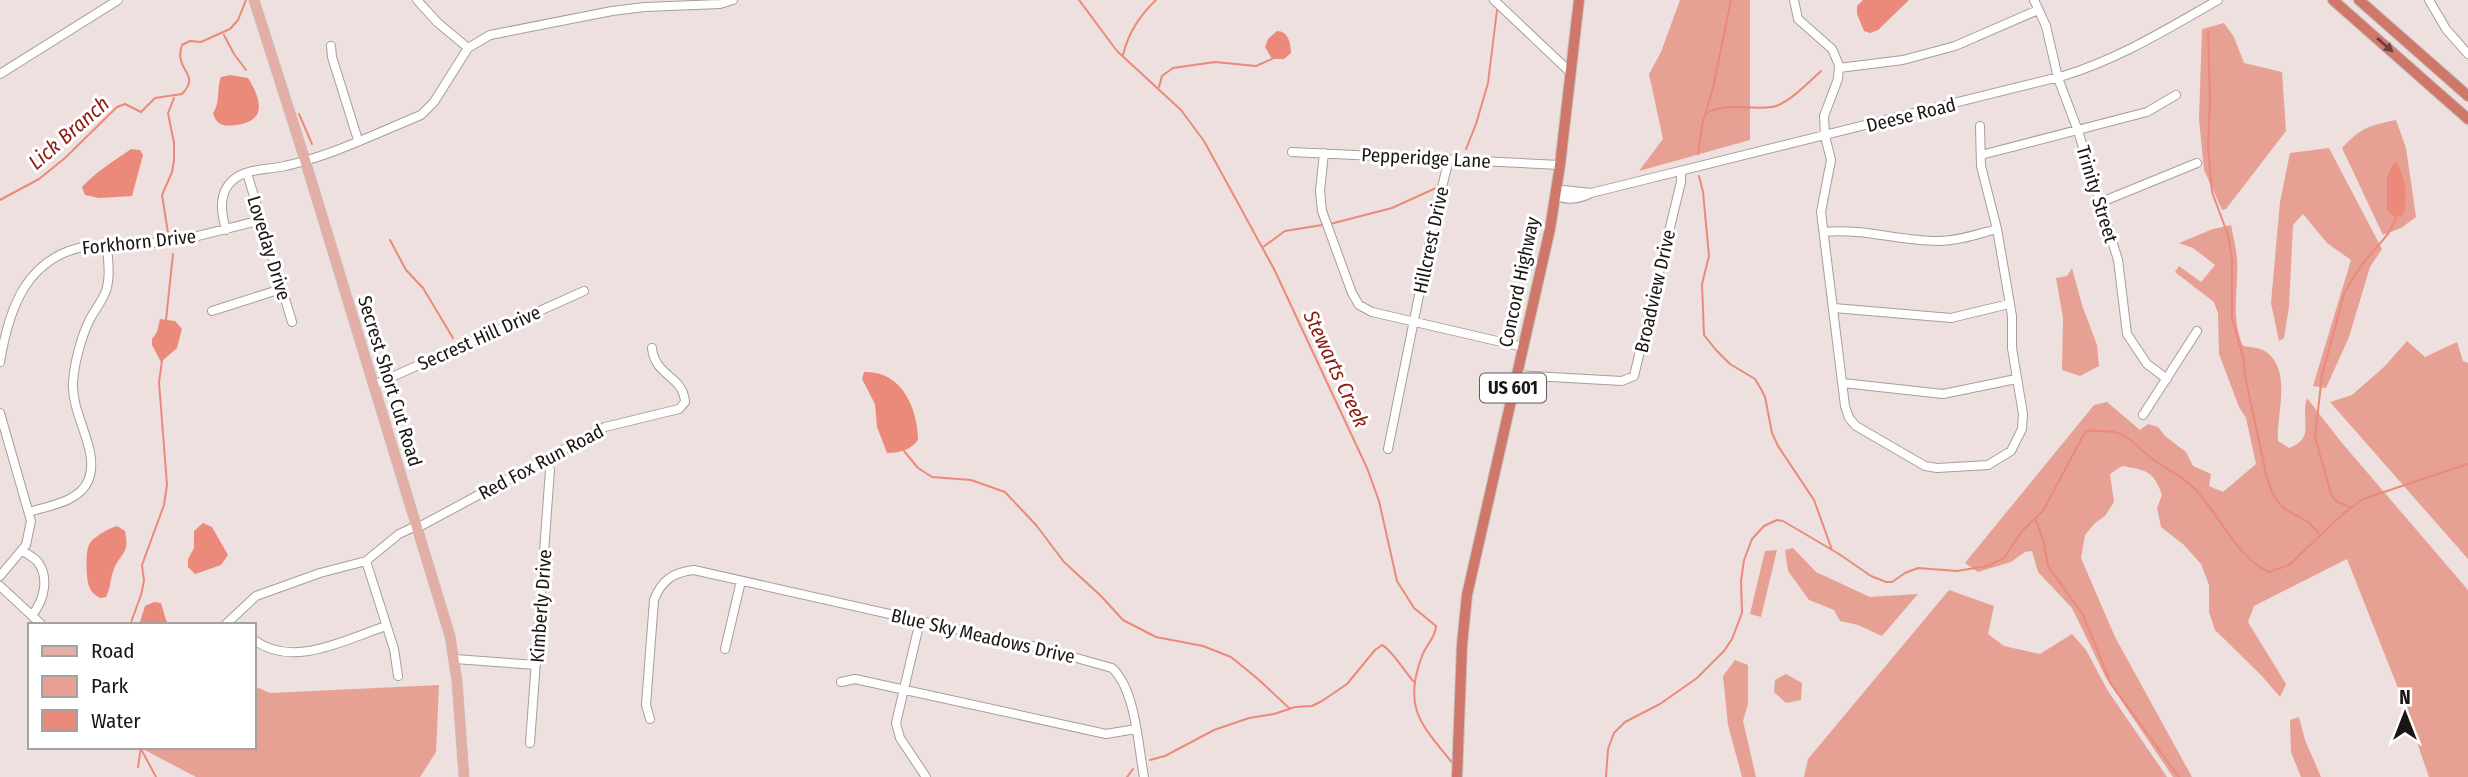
<svg xmlns="http://www.w3.org/2000/svg" width="2468" height="777" viewBox="0 0 2468 777" font-family="'Fira Sans Condensed',sans-serif">
<style>
.green{fill:#e7a094}
.water{fill:#eb8a7a}
.lines{fill:none;stroke-linecap:round;stroke-linejoin:round}
.stream{stroke:#eb8a7a;stroke-width:2}
.minor-casing{stroke:#a99d9a;stroke-width:10}
.major-casing{stroke:#c4c2c2;stroke-width:11}
.highway-casing{stroke:#c4c2c2;stroke-width:12}
.minor{stroke:#fff;stroke-width:8}
.major{stroke:#e2aea6;stroke-width:10}
.highway{stroke:#cf786a;stroke-width:10}
.oneway{fill:#6c423b}
.labels{text-anchor:middle;dominant-baseline:central;stroke-width:6;stroke-linejoin:round;paint-order:stroke}
.shield{fill:#fff;stroke:#5f5c5b;stroke-width:2}
.shield-label{font-size:18px;font-weight:bold;fill:#1b1615}
.street-label{font-size:19px;fill:#1b1615;stroke:#fff}
.water-label{font-size:21px;font-style:italic;fill:#8c1a0e;stroke:#fff}
</style>
<rect width="100%" height="100%" fill="#ede0de"/>
<path class="green" d="M1680,0h70v140l-111,31 24,-32 -14,-65 12,-22z
M2224,23l10,14 10,26 38,9 4,59 -60,78 -4,1 -18,-40 -5,-51 3,-90z
M2396,120l10,28 10,69 -15,11 -18,7 -41,-87c20,-21 26,-22 54,-28z
M2329,148l53,101 -12,18 -21,70 -23,51 -13,-2 38,-126 -24,-17 -24,-29 -10,11 -4,82 -5,31 -5,3 -8,-38 9,-101 10,-49z
M2231,225c2,11 5,22 6,33 2,31 -7,58 6,88 7,1 16,2 22,5 28,19 11,63 13,90l11,7c27,-10 11,-27 18,-50l35,45 126,147v187h-39l-29,-84 -53,-134 -93,47 -6,16 38,62 -6,13 -19,-22 -46,-45 -6,-18v-27l-8,-21 -17,-19 -23,-18 -4,-19 5,-13c-8,-24 -16,-25 -40,-29l-12,8 4,28 -9,14 -10,7 -10,12 -4,23 34,79 77,140h-19l-67,-99 -34,-70 -34,-36 -6,-21 -7,1 -14,10 -33,10 -13,-9 129,-158 13,-3 33,28 8,-6 10,3 7,9 21,16 7,14 18,8 -2,12 14,6 33,-28 -10,-46 -7,-11 -20,-53 -1,-41 -4,-11 -39,-30 4,-6 22,16 14,-17 -22,-17 -14,-5 34,-14z
M2072,268l10,37 15,40 2,21 -19,10 -18,-6 1,-52 -7,-40 11,-2z
M2407,341l18,16 32,-15 6,19 5,2v196l-138,-157 22,-7 33,-29z
M1793,548l23,24 54,25 48,-3 -36,42 -24,-11 -18,-4 -6,-11 -25,-10 -21,-29 -3,-21z
M1777,550l-16,67 -11,-3 15,-63z
M1949,590l45,16 -6,28 16,12 36,8 32,-20 14,16 22,41 59,86h-363l4,-18z
M1735,660l13,5v39l-5,17 13,56h-14l-14,-52 -5,-49z
M1786,674l16,9 -1,17 -15,3 -12,-11 1,-12z
M439,685l-3,67 -16,25h-224l-57,-30h115v-61l16,7z
M2299,717l6,23 16,37h-20l-10,-25 -1,-32z"/>
<path class="water" d="M1863,0h46l-31,30 -8,3 -6,-2 -7,-17v-8z
M1277,31c11,0 14,12 14,22l-7,6h-12l-7,-12 3,-8z
M230,75l18,3c13,21 20,43 -12,47 -6,1 -13,1 -17,-2 -3,-2 -5,-6 -6,-10 8,-11 3,-24 8,-36z
M131,149l9,1 3,5 -11,41 -33,2 -14,-3 -3,-8c15,-16 32,-26 49,-38z
M2397,162c8,17 11,34 7,52l-8,4 -9,-8v-32l5,-13z
M160,319l15,2 7,8 -5,19 -16,14 -9,-17v-6l5,-7z
M864,372c37,-2 54,36 54,68 -7,10 -19,13 -31,13l-10,-26 -2,-23 -13,-25z
M203,523l9,4 16,28 -7,10 -26,9 -7,-7v-8l6,-11v-17z
M117,526l8,5c5,23 -4,21 -11,38 -4,9 -3,19 -8,28l-6,1c-5,-3 -9,-6 -11,-12 -3,-7 -4,-37 1,-43 6,-8 18,-14 27,-17z
M154,602l7,1 5,17 3,5h-30l6,-19z"/>
<g class="lines">
<path class="stream" d="M1079,0l38,51 64,59 23,31 70,128 93,199 12,33 18,80 17,27 22,18c0,11 -10,19 -14,30 -20,53 0,69 32,109
M2208,31l2,69 -2,48 4,44 16,43 4,24v59l11,38 3,25 21,97 7,19 11,12 23,13 11,11
M224,35l10,19 12,16
M1123,55c5,-21 17,-40 33,-55
M1159,87l3,-11 11,-8 42,-6 41,4 16,-7
M1706,113c23,-11 43,-3 66,-6 15,-2 38,-26 49,-36
M299,114l13,30
M1466,149l10,-25 12,-41 9,-73
M1698,154l5,-33 10,-33 18,-88
M1699,176l4,16 6,64 -7,28 2,51 12,15 14,14 25,15 6,10 4,8 7,36 6,13 36,54 18,50
M0,200l39,-21 26,-21 52,-51 8,-3 16,8 14,-14 27,-4c20,-21 -9,-23 0,-49l8,-4 11,1 29,-13 8,-9 8,-20
M1330,224l62,-16 44,-20
M168,233l-6,-38 10,-23 2,-12v-17l-6,-30 6,-15
M390,240l16,30 17,18 30,50
M1263,247l22,-16 37,-6
M166,320l7,-66
M904,451l14,17 14,9 39,3 34,12 31,33 28,37 37,34 22,24 33,17 47,9 28,11 27,22 32,30
M2350,507l-14,-6 -5,-7 -16,-57 7,-62 23,-84 18,-28 25,-29 8,-16
M2036,520l8,23 4,23 35,49 28,69 68,93
M130,625l11,-30 3,-14 -2,-16 22,-60 3,-20 -8,-103 3,-21
M141,749l15,28
M1150,760l15,-4 49,-26 35,-12 25,-4 21,-7 17,-1 10,-5 25,-17 28,-34 7,-5c9,4 23,27 32,37
M138,767l3,-20
M1127,777l6,-8
M1606,777l2,-28 6,-16 11,-11 35,-18 37,-26 27,-27 8,-12 10,-26 -1,-32 3,-21 8,-21 12,-13 13,-6 6,1 56,33 32,22 15,6h6l13,-9 13,-5 39,3 31,-5 16,-8 18,-27 21,-20 42,-79c5,-2 9,-1 15,-1 29,0 30,11 50,26 15,12 31,18 44,31 23,24 46,73 75,84l20,-7 55,-52 19,-14 105,-35"/>
<g class="minor-casing">
<path id="minor" d="M417,0l20,22 31,26
M1494,0l77,73
M1794,0l4,19 34,30 7,16 -1,14 -14,37 1,20 6,24 -10,52 24,194 4,12 7,8 69,40 12,2 51,-3 23,-14 11,-22 1,-15 -11,-66v-32l-15,-87 -16,-63 -1,-40
M2034,0l12,26 12,52 20,53 40,129 9,74 20,30 20,15
M2429,0l17,29 22,25
M331,46l1,11 26,83
M1839,68l64,-8 52,-14 83,-36
M0,74l118,-74
M1292,152l268,13
M1324,153l-4,38 2,20 30,82 7,12 13,7 151,35
M1981,155l166,-43 29,-17
M247,173l45,149
M1555,195c11,6 25,4 36,-2l472,-117c56,-17 104,-47 155,-76
M1555,195l9,-5 27,3
M2099,203l98,-40
M226,230c-5,-18 -8,-37 7,-50 13,-12 36,-10 52,-14 46,-10 92,-33 136,-51l13,-13 34,-54 22,-13 122,-24 33,-4 75,-3 13,-4
M1824,232c39,-4 76,9 114,9 20,0 40,-7 59,-12
M1834,308l117,10 58,-14
M212,311l69,-22
M0,362c9,-55 27,-105 87,-116l87,-4 87,-22
M1517,375l105,6 12,-5 47,-194v-11
M1843,383l100,11 73,-15
M374,385l210,-94
M0,413l31,108 -5,24 -26,31
M2143,415l54,-84
M1388,449l48,-238 13,-52
M29,512c19,-6 50,-10 59,-31 13,-29 -17,-66 -15,-98 1,-19 8,-45 16,-62 5,-10 12,-18 16,-28 6,-14 3,-32 2,-48
M417,528l188,-101 74,-18 6,-7c-2,-27 -30,-25 -33,-54
M22,550c5,4 11,7 15,11 13,16 7,40 -5,54
M366,561l28,88 4,27
M0,586l42,39
M920,621l-24,102 4,15 26,39
M225,625l31,-29 64,-23 46,-12 33,-27 17,-8
M254,640c39,29 92,-1 132,-14
M725,649l16,-68
M455,659l81,6
M841,682l14,-3 251,55 30,-5
M650,719l-4,-14 8,-105c7,-19 19,-28 40,-30l347,78 71,20c24,22 26,78 32,109
M530,743l20,-273"/>
</g>
<g class="major-casing">
<path id="major" d="M254,0l51,160 145,476 7,45 7,96"/>
</g>
<g class="highway-casing">
<path id="highway" d="M2333,0l135,119
M2359,0l109,96
M1457,777l5,-132 5,-50 83,-366 10,-64 19,-165"/>
</g>
<use href="#minor" class="minor"/>
<use href="#major" class="major"/>
<use href="#highway" class="highway"/>
</g>
<defs><path id="oneway-solid" d="M-6-.8H1V-3.2L6.5 0L1 3.2V.8H-6Z" transform="scale(1.75)"/></defs>
<use class="oneway" href="#oneway-solid" transform="translate(2385 45) rotate(41)"/>
<g class="labels">
<rect class="shield" x="1480" y="373.5" width="66" height="29" rx="5"/>
<g class="shield-label">
<text x="1513" y="388">US 601</text>
</g>
<g class="street-label">
<text transform="translate(1911 115) rotate(-14)">Deese Road</text>
<text transform="translate(1426 158) rotate(3)">Pepperidge Lane</text>
<text transform="translate(2097 194) rotate(73)">Trinity Street</text>
<text transform="translate(1431 240) rotate(-78)">Hillcrest Drive</text>
<text transform="translate(139 242) rotate(-6)">Forkhorn Drive</text>
<text transform="translate(269 248) rotate(73)">Loveday Drive</text>
<text transform="translate(1519 282) rotate(-78)">Concord Highway</text>
<text transform="translate(1655 291) rotate(-77)">Broadview Drive</text>
<text transform="translate(479 338) rotate(-24)">Secrest Hill Drive</text>
<text transform="translate(390 381) rotate(73)">Secrest Short Cut Road</text>
<text transform="translate(541 462) rotate(-28)">Red Fox Run Road</text>
<text transform="translate(541 606) rotate(-86)">Kimberly Drive</text>
<text transform="translate(983 636) rotate(13)">Blue Sky Meadows Drive</text>
</g>
<g class="water-label">
<text transform="translate(69 133) rotate(-41)">Lick Branch</text>
<text transform="translate(1336 369) rotate(65)">Stewarts Creek</text>
</g>
</g>
<rect x="28" y="623" width="228" height="126" fill="#ffffff" stroke="#a4a2a1" stroke-width="2"/>
<rect x="42" y="646" width="35" height="10" fill="#e2aea6" stroke="#a4a2a1" stroke-width="2"/>
<text x="91" y="658" font-size="21" fill="#1b1615">Road</text>
<rect x="42" y="676" width="35" height="21" fill="#e7a094" stroke="#a4a2a1" stroke-width="2"/>
<text x="91" y="693" font-size="21" fill="#1b1615">Park</text>
<rect x="42" y="710" width="35" height="21" fill="#eb8a7a" stroke="#a4a2a1" stroke-width="2"/>
<text x="91" y="728" font-size="21" fill="#1b1615">Water</text>
<g transform="translate(2405 714)" stroke="#ffffff" stroke-width="5" paint-order="stroke">
<path d="M0-5L12 26L0 18L-12 26Z" fill="#1b1615"/>
<text y="-10" font-size="19" font-weight="bold" text-anchor="middle" fill="#1b1615">N</text>
</g>
</svg>
